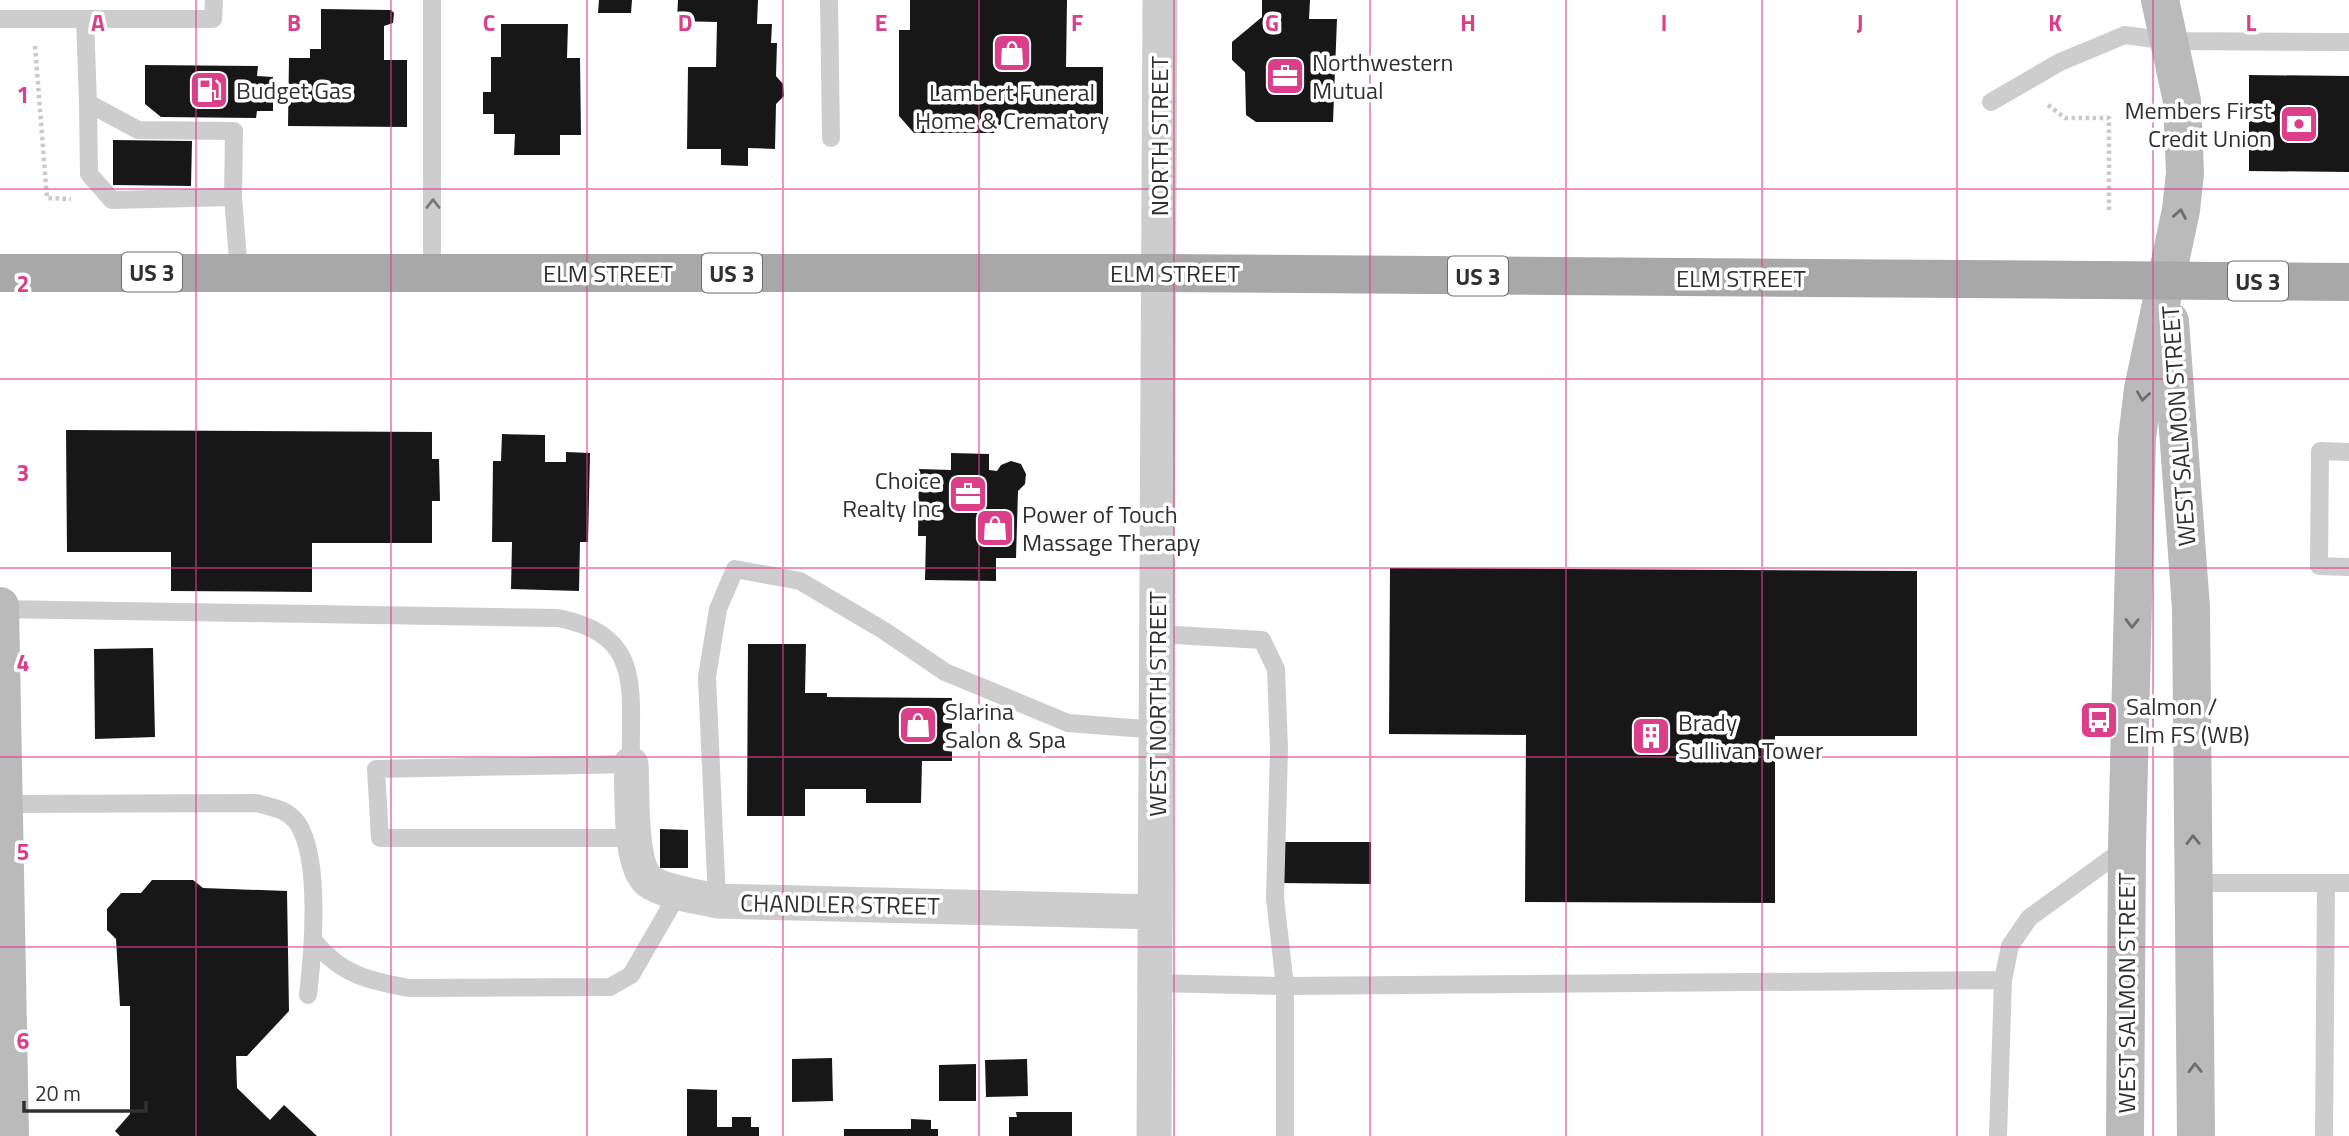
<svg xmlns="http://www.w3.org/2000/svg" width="2349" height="1136" viewBox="0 0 2349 1136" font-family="'Titillium Web',sans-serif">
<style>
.building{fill:#171717}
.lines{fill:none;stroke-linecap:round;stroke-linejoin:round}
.path{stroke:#cacaca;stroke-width:4.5;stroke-dasharray:3.5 3.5;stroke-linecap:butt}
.lane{stroke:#cdcdcd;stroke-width:18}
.street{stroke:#cdcdcd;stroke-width:35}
.secondary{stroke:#bababa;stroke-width:38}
.primary{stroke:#a8a8a8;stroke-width:38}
.oneway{stroke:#777}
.oneway2{stroke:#6e6e6e}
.grid{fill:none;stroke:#db3f89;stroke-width:2;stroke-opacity:0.55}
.labels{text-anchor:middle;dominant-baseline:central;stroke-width:7;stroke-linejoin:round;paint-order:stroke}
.shield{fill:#fff;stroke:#6e6e6e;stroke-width:2}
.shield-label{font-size:23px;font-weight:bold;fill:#303030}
.poi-label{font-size:24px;fill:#303030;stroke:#fff;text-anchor:start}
.street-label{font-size:24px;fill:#303030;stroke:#fff}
.grid-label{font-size:23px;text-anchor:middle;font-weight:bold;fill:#db3f89;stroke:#fff;stroke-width:7;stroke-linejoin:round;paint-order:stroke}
</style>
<rect width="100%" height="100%" fill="#fff"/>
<path class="building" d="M599,0h33l-1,13h-33z
M678,0h80l-1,24h15l-1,19h6l-1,33 7,8 1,12 -8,8 -1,45 -27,-1v18l-27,-1v-16h-34l1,-82h28l1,-45 -40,-1z
M910,0h157l-1,67h37v48h-96l-13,18h-80l-15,-17v-86h11z
M1262,0h48l-1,19h28l-4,103h-77l-10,-7 -1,-43 -13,-12v-18l30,-25z
M321,9l70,1 3,3 -1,10 -9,3v34h23v67l-119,-1 1,-68h21v-9h11z
M501,24h67l-1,34h13l1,77h-21v20h-46l1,-21h-21v-20h-11v-22h8v-35h10z
M145,65l113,1 -1,10 16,1v34h-16l-1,7 -95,-1 -16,-13z
M2249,75l100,1v96l-100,-1z
M113,140l79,1 -1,45 -78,-1z
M66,430l366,2v27h7l1,42h-8v42h-120v49l-141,-1v-39h-104z
M502,434l43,1v27h21v-10l24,1 -2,89h-8l-1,49 -68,-2 1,-47h-20l1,-81h8z
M951,453l38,1v16l8,1 4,-6 10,-4 10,3 5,10 -1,10 -7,7 -2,67h-20v23l-71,-1 1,-44h-8l1,-67 32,1z
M1390,568l527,3v165h-142v167l-250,-1 1,-167 -137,-1z
M748,644h58l-1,49h22v4l125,1v63h-30l-1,42h-55v-14h-61v27h-58z
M153,648l2,89 -60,2 -1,-90z
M660,829l28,1v38h-28z
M1280,842h91v42l-91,-1z
M152,880h41l10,8 84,3 2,120 -42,45h-11l1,32 33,32 14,-15 33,31h-197l-5,-5 15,-17v-108h-10l-4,-67 -9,-9v-21l14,-16h20z
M832,1058l1,43 -41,1v-43z
M1027,1059l1,37 -42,1 -1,-37z
M976,1064v37h-37v-36z
M687,1089l30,1v37h15v-10h19v10h8v9h-72z
M1016,1112h56v24h-63v-19h8z
M911,1119l20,1v9h7v7h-94v-7h67z"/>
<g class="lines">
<path class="path" d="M35,46l12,152 24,1
M2048,105l17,13h44v94"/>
<path class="lane" d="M432,0v272
M829,0l2,138
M0,19h85l3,84 50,27 96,1 -1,66 6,75
M85,19h128l1,-19
M1991,102l69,-40 65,-27 44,6 180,1
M88,103l1,71 23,26 121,-3
M2349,452l-29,-1 -1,115 30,1
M0,609l558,9c88,17 71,74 73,146l-255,5 4,69h255
M1157,634l105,6 14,29 3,80 -4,149 10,88 718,-6
M4,804l252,-1c16,4 32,6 42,21 23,36 15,129 10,171
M2194,883h155
M717,901l-10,-224 11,-68 17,-40 65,12 83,49 62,42 123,51 90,7
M314,941c26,33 55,40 95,47l201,-1 21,-12 48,-83
M1154,983l131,3v150
M1998,1136l5,-156 7,-34 19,-28 98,-71
M2324,1136l2,-253"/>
<path class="street" d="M631,764c2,26 -3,100 18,117 14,11 51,16 68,20l438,11
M1154,1136l6,-1136"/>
<path class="secondary" d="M2170,321l21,287 5,528
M0,606l10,530
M2125,1136l2,-289 10,-408 6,-50 38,-179 4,-37 -3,-72 -22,-101"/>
<path class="primary" d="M0,273h1159l1190,9"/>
</g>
<defs><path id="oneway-chevron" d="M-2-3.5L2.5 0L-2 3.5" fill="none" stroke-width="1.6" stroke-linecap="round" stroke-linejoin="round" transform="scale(1.75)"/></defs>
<use class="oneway" href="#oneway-chevron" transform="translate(433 204) rotate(-90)"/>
<g class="oneway2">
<use href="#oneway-chevron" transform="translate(2180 214) rotate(-80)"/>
<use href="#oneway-chevron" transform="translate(2143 396) rotate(98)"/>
<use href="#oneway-chevron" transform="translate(2132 623) rotate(91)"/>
<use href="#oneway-chevron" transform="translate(2193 840) rotate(-91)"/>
<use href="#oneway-chevron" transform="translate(2195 1068) rotate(-91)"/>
</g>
<path class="grid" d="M196,0v1136M391,0v1136M587,0v1136M783,0v1136M979,0v1136M1174,0v1136M1370,0v1136M1566,0v1136M1762,0v1136M1957,0v1136M2153,0v1136M0,189h2349M0,379h2349M0,568h2349M0,757h2349M0,947h2349"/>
<defs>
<g id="shop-square" transform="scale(2.0125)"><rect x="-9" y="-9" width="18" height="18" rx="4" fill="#db3f89" stroke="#fff"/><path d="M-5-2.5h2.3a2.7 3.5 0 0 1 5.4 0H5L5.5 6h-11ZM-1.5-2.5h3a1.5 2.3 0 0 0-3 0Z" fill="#fff"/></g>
<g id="office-square" transform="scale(2.0125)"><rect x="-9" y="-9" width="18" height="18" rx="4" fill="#db3f89" stroke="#fff"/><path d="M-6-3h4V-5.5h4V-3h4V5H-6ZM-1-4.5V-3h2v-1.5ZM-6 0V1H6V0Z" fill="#fff"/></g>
<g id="fuel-square" transform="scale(2.0125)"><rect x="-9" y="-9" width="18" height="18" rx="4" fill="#db3f89" stroke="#fff"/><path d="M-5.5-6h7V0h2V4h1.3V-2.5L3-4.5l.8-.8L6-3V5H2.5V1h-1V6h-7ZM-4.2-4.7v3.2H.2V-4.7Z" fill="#fff"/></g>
<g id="bank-square" transform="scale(2.0125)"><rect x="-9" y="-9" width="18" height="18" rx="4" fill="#db3f89" stroke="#fff"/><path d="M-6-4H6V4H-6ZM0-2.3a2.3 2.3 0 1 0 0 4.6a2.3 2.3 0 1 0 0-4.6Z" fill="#fff"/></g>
<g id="bus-square" transform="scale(2.0125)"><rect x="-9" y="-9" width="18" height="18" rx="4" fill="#db3f89" stroke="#fff"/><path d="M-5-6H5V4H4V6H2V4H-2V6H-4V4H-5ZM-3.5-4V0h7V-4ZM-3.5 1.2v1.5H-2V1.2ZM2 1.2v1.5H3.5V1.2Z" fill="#fff"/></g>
<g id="building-square" transform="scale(2.0125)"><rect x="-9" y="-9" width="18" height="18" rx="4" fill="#db3f89" stroke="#fff"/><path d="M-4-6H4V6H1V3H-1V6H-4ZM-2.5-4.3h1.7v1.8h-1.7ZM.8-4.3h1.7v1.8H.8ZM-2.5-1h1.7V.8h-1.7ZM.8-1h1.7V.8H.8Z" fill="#fff"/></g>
</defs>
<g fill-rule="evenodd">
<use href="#shop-square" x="1012" y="53"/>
<use href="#office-square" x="1285" y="76"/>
<use href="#fuel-square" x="209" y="90"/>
<use href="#bank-square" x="2299" y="124"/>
<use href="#office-square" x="968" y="494"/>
<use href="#shop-square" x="995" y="528"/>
<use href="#bus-square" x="2099" y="720"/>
<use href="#shop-square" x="918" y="725"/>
<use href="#building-square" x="1651" y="736"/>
</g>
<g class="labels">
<g class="shield">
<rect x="122" y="252.5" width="60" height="39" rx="5"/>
<rect x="702" y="253.5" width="60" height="39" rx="5"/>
<rect x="1448" y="256.5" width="60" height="39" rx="5"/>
<rect x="2228" y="261.5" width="60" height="39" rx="5"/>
</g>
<g class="shield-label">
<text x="152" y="272">US 3</text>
<text x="732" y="273">US 3</text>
<text x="1478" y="276">US 3</text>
<text x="2258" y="281">US 3</text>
</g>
<g class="poi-label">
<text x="1312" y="62">Northwestern<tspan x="1312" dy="28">Mutual</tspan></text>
<text x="236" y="90">Budget Gas</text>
<text x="1012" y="92" text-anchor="middle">Lambert Funeral<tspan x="1012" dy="28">Home &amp; Crematory</tspan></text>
<text x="2272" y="110" text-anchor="end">Members First<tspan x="2272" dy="28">Credit Union</tspan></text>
<text x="941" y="480" text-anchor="end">Choice<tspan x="941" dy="28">Realty Inc</tspan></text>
<text x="1022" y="514">Power of Touch<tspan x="1022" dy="28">Massage Therapy</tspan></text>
<text x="2126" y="706">Salmon /<tspan x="2126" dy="28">Elm FS (WB)</tspan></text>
<text x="945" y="711">Slarina<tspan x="945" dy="28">Salon &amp; Spa</tspan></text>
<text x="1678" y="722">Brady<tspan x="1678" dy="28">Sullivan Tower</tspan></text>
</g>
<g class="street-label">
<text transform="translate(1159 136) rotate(-90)">NORTH STREET</text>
<text x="608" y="273">ELM STREET</text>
<text x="1175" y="273">ELM STREET</text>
<text x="1741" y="278">ELM STREET</text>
<text transform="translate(2178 426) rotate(-94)">WEST SALMON STREET</text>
<text transform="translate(1157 704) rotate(-90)">WEST NORTH STREET</text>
<text transform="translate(840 904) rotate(1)">CHANDLER STREET</text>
<text transform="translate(2126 993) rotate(-90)">WEST SALMON STREET</text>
</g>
</g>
<g class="grid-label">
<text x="98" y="31">A</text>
<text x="294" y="31">B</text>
<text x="489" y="31">C</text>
<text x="685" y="31">D</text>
<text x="881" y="31">E</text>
<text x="1077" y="31">F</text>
<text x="1272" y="31">G</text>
<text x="1468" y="31">H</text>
<text x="1664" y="31">I</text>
<text x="1860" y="31">J</text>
<text x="2055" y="31">K</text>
<text x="2251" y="31">L</text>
<text x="23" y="103">1</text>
<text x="23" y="292">2</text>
<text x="23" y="481">3</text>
<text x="23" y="671">4</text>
<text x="23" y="860">5</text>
<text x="23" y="1049">6</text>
</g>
<path d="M24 1101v10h122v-10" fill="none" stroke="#303030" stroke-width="3.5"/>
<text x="35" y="1101" font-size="21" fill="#303030" stroke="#ffffff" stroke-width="5" paint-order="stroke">20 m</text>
</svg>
